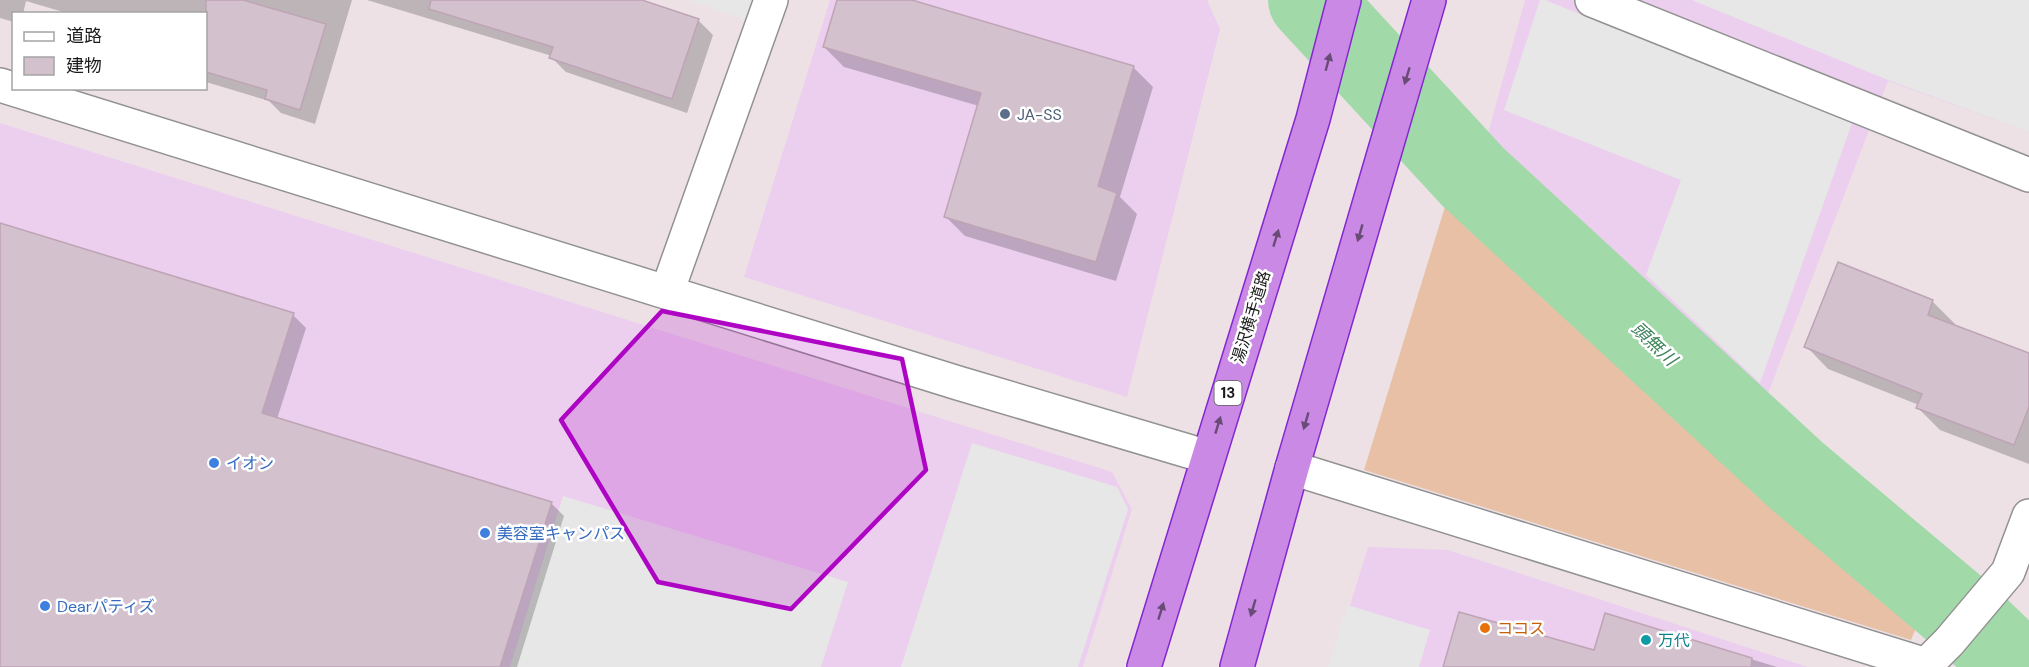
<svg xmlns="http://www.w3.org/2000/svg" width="2029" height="667" viewBox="0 0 2029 667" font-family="'DM Sans','Noto Sans JP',sans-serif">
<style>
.commercial{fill:#eccfee}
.grass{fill:#e7c0a6}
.parking{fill:#e7e7e7}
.shadow{fill:#0003}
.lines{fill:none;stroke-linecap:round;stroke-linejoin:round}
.river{stroke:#a1daa8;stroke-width:84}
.building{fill:#d3c1cd;stroke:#bea4b5;stroke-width:1.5}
.minor-casing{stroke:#929292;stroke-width:36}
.highway-casing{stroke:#8427d2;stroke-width:36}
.minor{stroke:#fff;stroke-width:33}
.highway{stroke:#c989e4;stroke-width:33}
.oneway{fill:#694c75}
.marked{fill:#ae04c3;fill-opacity:0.2;stroke:#ae04c3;stroke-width:4.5;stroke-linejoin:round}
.service-dot{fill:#5c6f8a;stroke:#fff;stroke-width:2}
.shop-dot{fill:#3f7fe0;stroke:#fff;stroke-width:2}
.food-dot{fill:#e8710a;stroke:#fff;stroke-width:2}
.culture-dot{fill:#0f9aa8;stroke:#fff;stroke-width:2}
.labels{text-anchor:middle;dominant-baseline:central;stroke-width:5;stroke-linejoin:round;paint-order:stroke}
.shield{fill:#fff;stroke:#5f5f5f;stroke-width:1.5}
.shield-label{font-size:15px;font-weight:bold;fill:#1b1b1b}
.service-label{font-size:16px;fill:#4e5e75;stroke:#fff;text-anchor:start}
.street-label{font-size:16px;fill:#1b1b1b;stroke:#fff}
.shop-label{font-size:16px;fill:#366cbe;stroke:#fff;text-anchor:start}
.food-label{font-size:16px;fill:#c56008;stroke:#fff;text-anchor:start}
.culture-label{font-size:16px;fill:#0d838f;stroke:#fff;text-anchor:start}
.water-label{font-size:18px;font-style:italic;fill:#3c8258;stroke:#fff}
</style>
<rect width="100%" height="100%" fill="#ede1e6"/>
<path class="commercial" d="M830,0h377l13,29 -93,368 -383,-120z
M1525,0h504v132l-141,-51 -126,328 -279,-258z
M0,123l1112,349 20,37 -49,158h-1083z
M1368,547l80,3 360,117h-477z"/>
<path class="grass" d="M1448,197l472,422 -9,21 -547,-170z"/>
<path class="parking" d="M687,0h84l-9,25z
M1540,0h5l307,123 -92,260 -114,-108 35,-95 -177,-70z
M1692,0h337v132l-141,-52z
M972,443l145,44 11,22 -50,158h-177z
M563,496l285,86 -27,85h-311z
M1347,605l83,25 -11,37h-91z"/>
<path class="shadow" d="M0,0h352l-37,124 -34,-11 -12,-12 -63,-19v-68h-136l-44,-13 -3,13h-9v8l-14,-4z
M367,0h270l61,20 15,15 -26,78 -121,-41 -15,-15 1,-1z
M838,0h69l226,67 20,20 -33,110 17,17 -21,67 -151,-45 -20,-20 34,-110 -135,-39 -20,-20z
M0,236l293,79 13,13 -29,91 274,84 13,13 -47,151h-517z
M1839,264l94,38 22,22 -1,2 75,29v109l-89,-34 -22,-22 1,-3 -91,-36 -22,-23z
M1606,615l171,52h-333l151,-15z"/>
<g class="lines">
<path class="river" d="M1310,0l163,177 324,299 170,143 50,48"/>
</g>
<path class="building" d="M206,0h37l83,24 -26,86 -35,-11 2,-9 -61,-18z
M431,0h211l57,19 -27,80 -123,-41 4,-11 -124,-38z
M837,0h75l222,66 -36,120 19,7 -21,69 -152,-45 37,-124 -158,-46z
M0,223l294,90 -32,100 290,89 -52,165h-500z
M1838,262l95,38 -5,15 101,38v54l-15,38 -98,-37 6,-14 -118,-47z
M1459,612l135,38 11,-37 147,45 -1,9h-308z"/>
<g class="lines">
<g class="minor-casing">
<path id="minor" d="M1592,0l437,175
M0,85l958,298 250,74
M667,292l104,-292
M1292,468l634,197 23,-23 59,-70 21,-56"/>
</g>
<g class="highway-casing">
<path id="highway" d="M1144,667l169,-548 31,-119
M1237,667l55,-199 137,-468"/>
</g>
<use href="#minor" class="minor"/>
<use href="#highway" class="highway"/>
</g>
<defs><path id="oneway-solid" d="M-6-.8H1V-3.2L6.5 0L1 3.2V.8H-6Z" transform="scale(1.5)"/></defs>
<g class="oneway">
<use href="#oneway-solid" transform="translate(1328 62) rotate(-75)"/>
<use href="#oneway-solid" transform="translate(1407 76) rotate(107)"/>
<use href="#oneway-solid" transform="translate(1360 233) rotate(106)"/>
<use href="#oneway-solid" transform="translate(1276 238) rotate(-73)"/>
<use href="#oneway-solid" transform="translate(1306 421) rotate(106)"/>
<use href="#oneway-solid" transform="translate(1218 425) rotate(-73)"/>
<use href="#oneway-solid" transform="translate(1253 608) rotate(106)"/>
<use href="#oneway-solid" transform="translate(1161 611) rotate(-73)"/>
</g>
<path class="marked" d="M662,311l240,48 24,111 -135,139 -133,-27 -97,-162z"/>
<circle class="service-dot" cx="1005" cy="114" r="6"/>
<g class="shop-dot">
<circle cx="214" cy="463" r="6"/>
<circle cx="485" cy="533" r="6"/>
<circle cx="45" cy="606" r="6"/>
</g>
<circle class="food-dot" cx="1485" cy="628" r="6"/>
<circle class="culture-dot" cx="1646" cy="640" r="6"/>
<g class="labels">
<rect class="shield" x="1214.5" y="381" width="27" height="24" rx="4.5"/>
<g class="shield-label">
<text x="1228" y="393">13</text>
</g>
<g class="service-label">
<text x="1017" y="114">JA-SS</text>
</g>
<g class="street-label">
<text transform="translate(1251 317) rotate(-73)">湯沢横手道路</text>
</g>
<g class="shop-label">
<text x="226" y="463">イオン</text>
<text x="497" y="533">美容室キャンパス</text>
<text x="57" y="606">Dearパティズ</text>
</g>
<g class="food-label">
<text x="1497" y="628">ココス</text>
</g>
<g class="culture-label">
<text x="1658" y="640">万代</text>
</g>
<g class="water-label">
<text transform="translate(1654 344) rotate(43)">頭無川</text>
</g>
</g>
<rect x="12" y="12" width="195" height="78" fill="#ffffff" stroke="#a4a4a4" stroke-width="1.5"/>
<rect x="24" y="32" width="30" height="9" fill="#ffffff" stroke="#a4a4a4" stroke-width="1.5"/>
<text x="66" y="42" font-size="18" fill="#1b1b1b">道路</text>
<rect x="24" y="57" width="30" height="18" fill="#d3c1cd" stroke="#a4a4a4" stroke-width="1.5"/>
<text x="66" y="72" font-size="18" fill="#1b1b1b">建物</text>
</svg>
